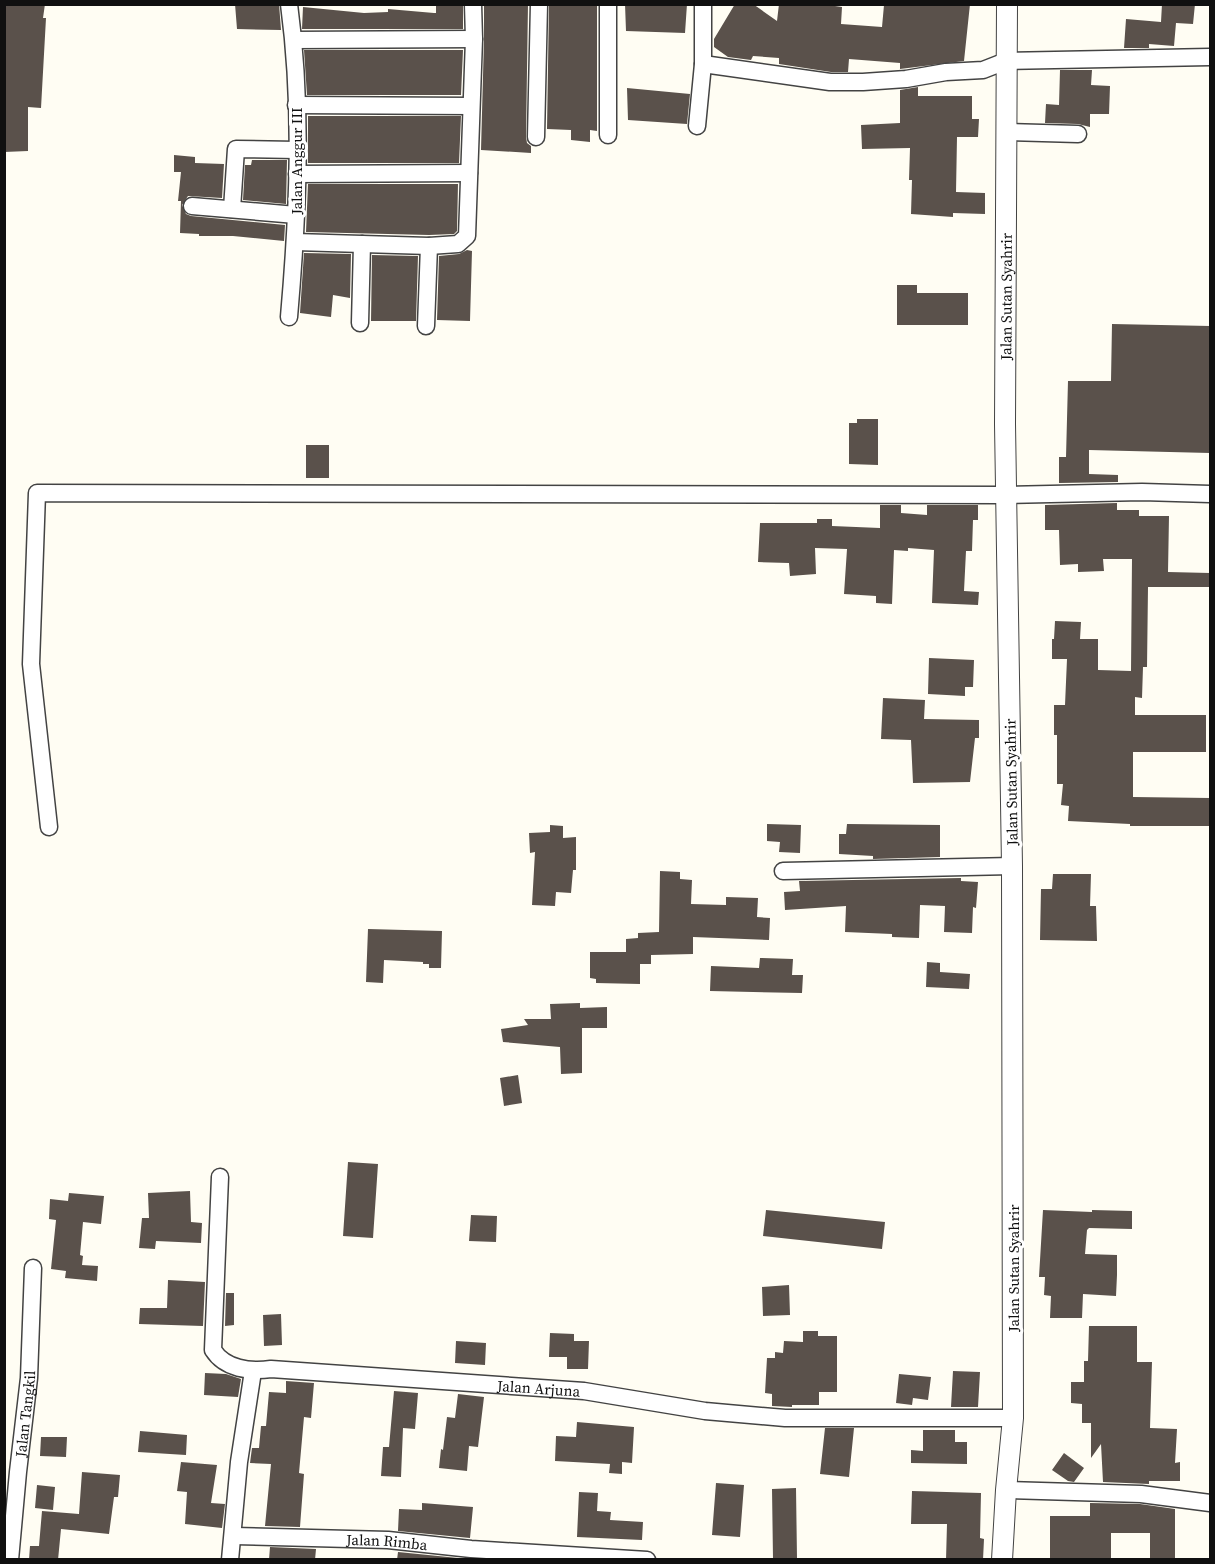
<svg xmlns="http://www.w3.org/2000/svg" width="1215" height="1564" viewBox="0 0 1215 1564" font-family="'Source Serif 4',serif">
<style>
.building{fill:#5a514b}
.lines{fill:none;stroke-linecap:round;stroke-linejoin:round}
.minor-casing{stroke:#434343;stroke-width:19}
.tertiary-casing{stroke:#434343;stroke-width:22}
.minor{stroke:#fff;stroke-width:16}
.tertiary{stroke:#fff;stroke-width:20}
.labels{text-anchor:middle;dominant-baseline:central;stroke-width:6;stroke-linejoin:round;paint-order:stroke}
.street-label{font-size:15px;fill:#101010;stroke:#fff}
</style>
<rect width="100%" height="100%" fill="#fffdf3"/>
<path class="building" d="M4,4h41l-2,14h3l-5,90 -13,-1v44l-24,1z
M235,4h44l2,26 -44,-1z
M436,4h27v25h-161l1,-22 61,6 24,-1v-3l46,4h2z
M484,4h44l-2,133 1,6 4,3v7l-50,-3 3,-111z
M549,4h48v127l-7,-1v12l-19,-2v-10l-24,-1z
M625,4h62l-2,29 -59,-2z
M735,4h18l24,17 2,-17h42l21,3 -1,17 41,3 2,-22 16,1v-2h70l-6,57 -64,8v-6l-51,-4 -1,13h-17l-52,-8v-6l-26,-2 -2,4 -23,-3 -14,-10v-8z
M1162,4h33l-2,20 -17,-1 -2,23 -25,-2v4h-25l2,-29 35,3z
M304,50h159l-2,45h-154z
M1060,70h32l-1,15 19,1 -1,28h-19v13l-12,-3 -33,-1 1,-19 13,1z
M918,87v9h54v23h7l-1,18h-21l-1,55 29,1v21l-32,-1v4l-42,-3 1,-34h-3l1,-32 -48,1 -1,-24 39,-2v-33z
M627,88l63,6 -3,30 -59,-4z
M308,116h153l-2,47h-151z
M174,155l21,2v6l29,1 -2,34 -34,-2 -6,9 4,9 5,2 94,9 -1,16 -51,-5h-34v-2l-19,-1 1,-32h-3l3,-29h-7z
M252,160h35l-1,44 -43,-4 2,-35h6z
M308,184h150l-1,47 -3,3 -25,1 -123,-3z
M467,250l5,1 -2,70 -33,-1 2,-64 20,-2z
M304,253l47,1 -1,44 -17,-3 -2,22 -31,-4z
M372,255l46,1 -2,65h-45z
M897,285h20v8h51v32h-71z
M1112,324l98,2v127l-121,-3v24l29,1v7l-59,1v-26h7l2,-76h43z
M857,419h21v46l-29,-1v-41h8z
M306,445h23v33h-23z
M1117,503v7h22v6h30l-1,56 42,1v14h-62l-1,80h-4l-1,31 -7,-1v18h71v37h-73v45l77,1v28h-80v-2l-62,-3 1,-15 -8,-1 2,-21h-6v-49h-3v-30h11l2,-46h-15v-20h2l1,-18 26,1 -1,17h18v31l33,1 1,-112h-29l1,12 -26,1v-8l-18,1 -1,-35h-14v-25z
M880,505h21v8l26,2v-10h51v15h-5l-1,31h-6l-2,40 15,1 -1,13 -46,-2 2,-53 -26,-2v3l-14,-1 -2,54 -16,-1v-7l-32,-2 3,-45 -32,-1 1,26 -26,2 -1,-13 -31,-1 2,-39h57v-4h15v7l48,2z
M929,658l45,2 -1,27h-8v9l-37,-2z
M883,698l42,2 -1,19 55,1v18h-4l-5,44 -57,1 -2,-43 -30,-1z
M767,824l34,1 -1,28 -21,-1 1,-10 -13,-1z
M847,824l93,1v32l-67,2v-3l-34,-2v-20h7z
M550,825l13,1v12l13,-1v33h-3l-2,23 -15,-1 -1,14 -23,-1 3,-53 -5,1 -1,-20 21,-1z
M660,871l20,1v7l12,1 -1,24 35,1v-8l32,1 -1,19 13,1 -1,22 -76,-3v17l-42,1v9h-11v20l-44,-1v-4l-6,-1v-26h36v-13l12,-1v-5l21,-1z
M1053,874h38l-1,32h6l1,35 -57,-1 1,-51h11z
M961,878v3l17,1 -2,26 -3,-1 -1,26 -28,-1 1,-26 -25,-1 -1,33 -27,-1v-3l-47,-2 1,-26 -61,4 -1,-18 16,-1 -1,-10z
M368,929l74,2 -1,37h-12v-4h-6v-2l-39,-2 -1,23 -17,-1z
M760,958l33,1 -1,16h11l-1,18 -92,-2 1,-25 48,2z
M927,962l13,1v9l30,2 -1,15 -43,-2z
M580,1003v5l27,-1v21h-25v45l-21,1 -1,-27 -57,-5 -2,-13 27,-4 -4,-6h27l-1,-15z
M518,1075l4,28 -18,3 -4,-28z
M348,1162l30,2 -5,74 -30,-2z
M190,1191l1,31 11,1 -1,20 -45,-2 -1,8 -16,-1 3,-30h7l-1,-25z
M69,1193l35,3 -3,28 -18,-2 -3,33 3,1 -1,9 16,1 -1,15 -32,-3 1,-7 -15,-2 5,-49 -7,-1 1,-20 18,2z
M766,1210l119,12 -3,27 -119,-13z
M1043,1210l49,2v-2l40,1v18l-43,-1 -2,2 -2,24 32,1v20l-1,21 -33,-2 -1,24h-32l1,-22 -7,-1 1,-18h-6z
M471,1215l26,1 -1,26 -27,-1z
M168,1280l37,2 -2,44 -64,-2 1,-16h27z
M789,1285l1,30 -27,1 -1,-29z
M226,1293h8v32l-9,1z
M281,1314l1,31 -18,1 -1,-31z
M1089,1326h48v36h15l-2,66 27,1 -2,34 5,-1v19h-31v3l-46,-2 -2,-38 -10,14v-35h-9v-19l-11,-1v-21h13v-21h4z
M803,1331h15v5h19v56h-18v13h-27v2l-20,-1v-12l-7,-1 2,-35h8v-6l8,1 1,-12 19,1z
M550,1333l24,1v7h15l-1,28h-21v-12h-18z
M456,1341l30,2 -1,22 -30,-2z
M953,1371l27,1 -2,35h-27z
M205,1373l21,1 15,5 -3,18 -34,-2z
M899,1374l32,3 -3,23 -15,-2 -1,7 -16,-2z
M286,1381l28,2 -3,35 -7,-1 -5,56 5,1 -4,53 -35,-1 6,-62 -21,-1 2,-15h7l2,-22h5l3,-34 17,1z
M394,1391l24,2 -3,36 -12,-1 -2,49 -20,-1 2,-29h6z
M458,1394l26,3 -6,50 -9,-1 -2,25 -28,-3 2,-19 2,1 4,-33 8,1z
M577,1422l57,5 -2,36 -10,-1v12l-13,-1 1,-9 -55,-3 1,-25 20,1z
M825,1428h29l-5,49 -29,-3z
M923,1430h32v12h12v22l-56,-1v-13l12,1z
M140,1431l47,4 -1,20 -48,-3z
M41,1437h26l-1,20 -26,-1z
M1064,1453l20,15 -10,14 -6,-1 -16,-11z
M181,1462l36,3 -6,38 14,1 -3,24 -37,-4 2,-32 -10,-1z
M82,1472l38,3 -2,22h-4l-5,37 -48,-5 -3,31h-29l1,-14h9l3,-35 37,3z
M716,1483l28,2 -4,52 -28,-2z
M37,1485l18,2 -2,23 -18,-2z
M796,1488l1,70h-24l-1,-69z
M912,1491l69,2 -1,45 4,1 -1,21h-37l1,-36h-36z
M579,1492l19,1 -1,18 14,1 -1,8 33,2 -1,18 -65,-3z
M422,1503l51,4 -3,31 -72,-7 1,-22 23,1z
M1090,1503l50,1 35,5v51h-25v-27h-39v27h-61v-44h40z
M270,1547l46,2 -1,11h-46z
M398,1552l70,7v1h-71z"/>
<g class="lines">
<g class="minor-casing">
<g id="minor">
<path d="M289,4c14,104 9,210 0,313"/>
<path d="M294,40l180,-1"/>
<path d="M703,64l127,18h33l43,-3 40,-7 37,-2 23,-9 204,-4"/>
<path d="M296,105l175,1"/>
<path d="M697,126l6,-62v-60"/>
<path d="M1007,132l71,2"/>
<path d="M608,135v-131"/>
<path d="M536,137l3,-133"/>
<path d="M297,174l172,-1"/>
<path d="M192,206l104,9"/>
<path d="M232,209l4,-60 61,1"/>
<path d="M295,242l134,4 29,-2 9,-8 7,-197 -1,-35"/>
<path d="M360,323l2,-79"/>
<path d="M426,326l3,-80"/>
<path d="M49,827l-18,-163 6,-171 969,2 136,-3 68,2"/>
<path d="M783,871l229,-5"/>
<path id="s1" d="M220,1177l-7,173c12,19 37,22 58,19l313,22 121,20 80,7h228"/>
<path d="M1006,1490l135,4 69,9"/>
<path id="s2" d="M234,1536l154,4 83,9 176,11"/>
<path id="s3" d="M10,1560l8,-88 11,-94 4,-110"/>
<path d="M230,1560l9,-98 14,-91"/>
</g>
</g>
<g class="tertiary-casing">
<g id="tertiary">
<path id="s4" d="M1002,1560l4,-70 7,-72 -1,-552 -7,-442 2,-420"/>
</g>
</g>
<use href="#minor" class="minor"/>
<use href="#tertiary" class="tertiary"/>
</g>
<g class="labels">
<g class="street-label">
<text transform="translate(296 161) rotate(-90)">Jalan Anggur III</text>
<text stroke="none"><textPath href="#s4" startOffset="1264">Jalan Sutan Syahrir</textPath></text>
<text transform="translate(1011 782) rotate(-91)">Jalan Sutan Syahrir</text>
<text transform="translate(1013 1268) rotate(-90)">Jalan Sutan Syahrir</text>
<text stroke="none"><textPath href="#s1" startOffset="506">Jalan Arjuna</textPath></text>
<text stroke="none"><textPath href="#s3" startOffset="147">Jalan Tangkil</textPath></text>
<text stroke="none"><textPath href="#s2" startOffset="153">Jalan Rimba</textPath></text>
</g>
</g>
<rect width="1215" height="1564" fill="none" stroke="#101010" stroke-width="12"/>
</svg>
